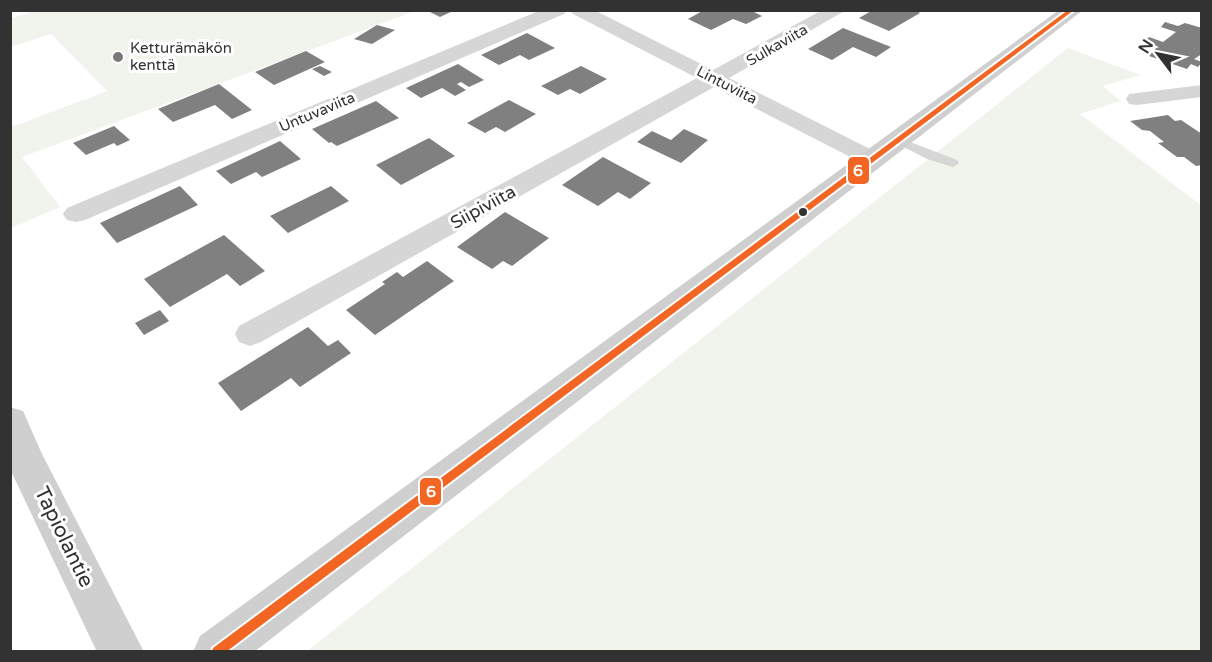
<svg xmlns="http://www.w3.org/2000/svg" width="1212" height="662" viewBox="0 0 1212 662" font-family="'Varela Round',sans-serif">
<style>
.green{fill:#f1f4ed}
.building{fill:#808080}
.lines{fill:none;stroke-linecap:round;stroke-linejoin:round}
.lane{fill:#d6d6d6;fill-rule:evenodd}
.street{fill:#d6d6d6;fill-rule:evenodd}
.secondary{fill:#cfcfcf;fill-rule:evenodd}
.bus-1-casing{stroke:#fff;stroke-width:4}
.bus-1{fill:#f26522;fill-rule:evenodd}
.poi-dot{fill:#7a7a7a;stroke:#fff;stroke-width:2}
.bus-dot{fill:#323232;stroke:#fff;stroke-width:2}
.labels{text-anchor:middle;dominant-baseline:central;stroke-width:6;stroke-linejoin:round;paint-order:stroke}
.far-street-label{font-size:15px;fill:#323232;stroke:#fff}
.far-poi-label{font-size:15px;fill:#323232;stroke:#fff;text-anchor:start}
.street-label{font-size:18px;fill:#323232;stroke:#fff}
.near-street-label{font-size:21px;fill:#323232;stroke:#fff}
.line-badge{stroke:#fff;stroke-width:2}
.badge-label{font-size:16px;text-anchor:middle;font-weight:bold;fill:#fff}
</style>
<rect width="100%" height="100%" fill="#fff"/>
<path class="green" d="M35,11h380l-393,146 38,50 -49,21 -1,-105 4,3 93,-35 -56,-57 -40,13v-29z
M1068,48l73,27 -38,11 18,15 -41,13 121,91v446l-895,1z"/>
<path class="building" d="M426,10h29l-15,7z
M704,10h46l12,6 -16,8 -13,-5 -22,11 -23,-11z
M873,10h42l5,3 -31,18 -30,-13z
M1165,22l13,4 7,-3 17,5v26l-8,5 8,3 -4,5 -7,-3 -4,5 -38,-13 8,-9 -13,-4 5,-6 14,5 13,-10 -15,-5z
M377,25l18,5 -23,14 -18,-5z
M843,28l48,19 -15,10 -23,-10 -21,13 -24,-11z
M527,33l28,15 -26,12 -9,-5 -21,10 -18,-10z
M306,51l19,11 -51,23 -19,-13z
M458,64l26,16 -15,7 -8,-5 -4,2 9,6 -11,6 -13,-8 -21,10 -15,-10z
M320,66l12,6 -8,4 -12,-7z
M581,66l26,13 -27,15 -10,-5 -12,6 -17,-9z
M219,84l33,26 -20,9 -17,-14 -42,17 -15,-13z
M509,100l27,14 -31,18 -9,-5 -11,6 -18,-10z
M376,101l23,17 -62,28 -6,-4 -2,1 -17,-14z
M1168,115l7,6 6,-1 21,14v31l-6,1 -12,-9h-7l-19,-14 6,-1 -14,-11 -8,-1 -12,-9z
M114,126l16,14 -13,6 -3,-3 -28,12 -13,-12z
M684,129l24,11 -27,23 -44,-21 15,-11 19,9z
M429,138l26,18 -54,29 -25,-20z
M280,141l21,18 -39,18 -6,-5 -25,12 -15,-13z
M603,157l48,26 -21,16 -12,-7 -20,14 -36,-21z
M180,186l18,19 -81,38 -17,-20z
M331,186l18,15 -61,32 -18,-17z
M505,212l44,26 -37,28 -9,-5 -11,8 -35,-22z
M224,235l41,36 -25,15 -13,-12 -57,33 -26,-28z
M427,261l27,20 -79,54 -29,-25 39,-26 -3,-2 15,-10 6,5z
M160,310l9,11 -25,14 -9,-12z
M308,327l20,19 10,-6 13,13 -51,34 -9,-9 -50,33 -23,-28z"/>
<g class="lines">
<path class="lane" d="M900,138l57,22 2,3 -6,4 -26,-8 -31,-16v-4z"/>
<path class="street" d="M541,10h26l-3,4 -479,206 -9,2 -9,-2 -4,-6 4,-6z
M570,10h24l119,60 109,-60h24l-117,68 153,77 4,5 -4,5 -8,2 -8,-2 -152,-78 -453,255 -11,4 -11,-4 -4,-8 4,-8 458,-248 -124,-64z
M1202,85v12l-65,8 -8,-1 -3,-5 3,-5 8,-1z"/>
<path class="secondary" d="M1059,10h24l-829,642h-61l7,-16z
M10,407l13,4 19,43 102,198h-47l-87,-183z"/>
<g class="bus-1-casing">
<path id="bus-1" d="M1068,10h6l-848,642h-14l1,-4z"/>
</g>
<use href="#bus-1" class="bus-1"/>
</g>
<circle class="poi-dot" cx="118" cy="57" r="6"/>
<circle class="bus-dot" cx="803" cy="212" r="5"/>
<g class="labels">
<g class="far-street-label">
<text transform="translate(777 45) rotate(-30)">Sulkaviita</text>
<text transform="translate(727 85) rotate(27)">Lintuviita</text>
<text transform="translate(317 112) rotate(-23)">Untuvaviita</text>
</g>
<g class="far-poi-label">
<text x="130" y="48">Ketturämäkön<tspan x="130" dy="17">kenttä</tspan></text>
</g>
<g class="street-label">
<text transform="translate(483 207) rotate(-29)">Siipiviita</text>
</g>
<g class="near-street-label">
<text transform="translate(64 537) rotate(64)">Tapiolantie</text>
</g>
</g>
<g class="line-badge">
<rect x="847" y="156" width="23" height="29" rx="6" fill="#f26522"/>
<rect x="419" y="477" width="23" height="29" rx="6" fill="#f26522"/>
</g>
<g class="badge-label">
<text x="858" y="176">6</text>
<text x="431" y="497">6</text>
</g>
<rect width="1212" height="662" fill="none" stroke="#323232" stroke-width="24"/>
<g transform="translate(1158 54) rotate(302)" stroke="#ffffff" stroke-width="4.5" paint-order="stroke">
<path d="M0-4.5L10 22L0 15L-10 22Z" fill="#323232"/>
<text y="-9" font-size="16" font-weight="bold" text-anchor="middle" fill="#323232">N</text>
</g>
</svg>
